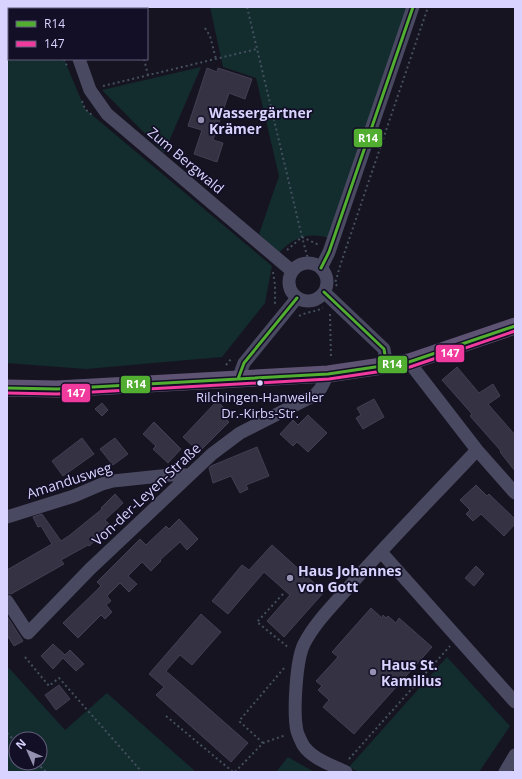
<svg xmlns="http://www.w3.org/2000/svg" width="522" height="779" viewBox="0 0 522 779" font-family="'Open Sans',sans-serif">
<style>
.green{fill:#132c2d;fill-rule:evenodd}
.building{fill:#343243;stroke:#433f54}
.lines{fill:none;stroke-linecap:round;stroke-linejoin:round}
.path{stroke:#44505f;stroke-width:2;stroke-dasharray:2 3;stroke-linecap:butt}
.minor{stroke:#4a4962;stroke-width:13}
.major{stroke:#5e5373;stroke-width:17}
.bus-1-casing{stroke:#130f26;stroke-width:6}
.bus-2-casing{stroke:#130f26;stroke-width:6}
.bus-1{stroke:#51ae31;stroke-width:3}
.bus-2{stroke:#f13a9d;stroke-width:3}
.poi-dot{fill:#9591b1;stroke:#130f26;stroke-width:1.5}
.bus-dot{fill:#d9d4ff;stroke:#130f26;stroke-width:1.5}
.labels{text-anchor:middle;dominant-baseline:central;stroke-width:3.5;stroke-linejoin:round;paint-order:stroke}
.bus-label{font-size:13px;fill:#d9d4ff;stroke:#130f26}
.poi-label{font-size:14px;font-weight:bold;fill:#d9d4ff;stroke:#130f26;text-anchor:start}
.street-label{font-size:14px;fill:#d9d4ff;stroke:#130f26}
.line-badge{stroke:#130f26;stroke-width:1.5}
.badge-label{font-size:11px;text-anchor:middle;font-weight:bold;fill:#fff}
</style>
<rect width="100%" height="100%" fill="#161421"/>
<path class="green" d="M7,7h36l1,2h-35v50h55l21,50 187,157 -7,37 -43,54 -136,12 -79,-6z
M210,7h200l-81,231c-21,-6 -35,-1 -50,15l-20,-19 20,-58 -23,-98 -33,-11z
M201,67l-37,86 -62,-63z
M447,657l63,69 -31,46h-120l-10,-5z
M9,668l56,62 42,-37 89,79h-189v-102zM16,739h24v24h-24z
M288,757l26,15h-38z"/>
<path class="building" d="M207,68l10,4 1,-4 34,11 -7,20 -16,-6 -16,47 10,3 -6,19 -23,-8 8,-24 -14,-4z
M457,367l22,26 14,-9 7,12 -12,8 27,31v36l-15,-19 1,-1 -31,-35 2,-2 -30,-34z
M374,399l10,18 -21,12 -7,-11 5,-3 -4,-7z
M217,401l10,10 -4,5 6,6 -30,30 -16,-15z
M102,403l6,7 -6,6 -7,-7z
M308,415l19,18 -19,19 -11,-10 -4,4 -13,-12 13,-14 5,5z
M154,422l27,27 -13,14 -15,-14 3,-3 -13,-12z
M82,438l12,16 -31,22 -11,-15z
M115,438l13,16 -15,11 -13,-16z
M257,447l12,29 -23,9 2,4 -8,4 -9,-17 -18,7 -4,-15 2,-2z
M476,485l11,11 2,-2 26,25v5l-11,12 -23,-22 -8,7 -7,-7 4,-4 -10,-10z
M115,494l8,9 -18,17 7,7 -23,19 -1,-1 -27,15 3,4 -53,30 -4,-1v-23l45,-26 -11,-18 -3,1 -5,-10 9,-3 19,27 9,-6 32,-26 -1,-1z
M179,519l19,20 -11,11 -7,-8 -20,18 1,1 -10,10 -9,-9 -14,14 9,8 -8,8 -9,-9 -13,13 4,5 -5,4 6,7 -7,7 -4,-4 -23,23 -15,-15 38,-37 -4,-4 43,-43 6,6 20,-19 3,3z
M272,545l52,47 -40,45 -17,-16 23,-26 -26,-23 -36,42 -16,-13 30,-36 7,5z
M476,566l8,8 -10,12 -9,-8z
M371,608l11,10 1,-3 3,3 2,-2 8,7 3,-5 33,29 -78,87 -31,-27 6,-7 -11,-10 4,-4 -6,-5 22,-24 -6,-5z
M201,614l20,18 -29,33 -12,-10 -14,16 82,72 -17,19 -75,-67 8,-8 -15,-13z
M7,616l16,25 -9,5 -7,-11z
M53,644l12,11 5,-5 14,14 -8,7 -13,-13 -10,11 -12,-13z
M59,685l11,14 -14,11 -11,-15z"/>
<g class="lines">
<path class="path" d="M43,7l1,2
M141,7l1,2
M247,7l55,230 7,26
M205,28l5,8 6,23
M64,59l3,7
M144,59l4,16
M103,86l154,-37
M82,101l3,8 7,6
M287,250l15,-13 17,8
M273,272l2,13v20
M337,286l-2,-3 6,-20 87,-256
M330,314l1,45
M299,316c7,-4 16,-4 24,-8
M226,365l6,-7
M283,594l-26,28 32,26
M25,657l24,29 10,-8 83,94
M166,716l67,56
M7,733l9,9
M263,743l-24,-22 46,-54
M349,759l101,-113
M37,763l9,9
M235,772l28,-29 23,-8"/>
<path class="minor" d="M58,7v2
M79,59l11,31 17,24 185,157
M289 282a19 19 0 1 1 38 0a19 19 0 1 1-38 0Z
M321,268l8,-16 84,-245
M324,292l60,57 3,18
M409,362l68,88 38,43
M238,379l6,-16 53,-65
M7,517l67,-21 28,-12 11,-3 57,-6h20
M381,552l134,150
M7,601l21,32 62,-64 122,-115 28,-21 75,-38 6,-7 7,-14
M346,772c-14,-7 -34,-13 -43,-27 -2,-4 -5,-10 -6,-14 -4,-18 -1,-71 7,-87 10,-20 28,-38 43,-55 42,-48 87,-93 130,-139
M505,772l10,-17"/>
<path class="major" d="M7,388l50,1 271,-15 81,-12 106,-36"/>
<g class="bus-1-casing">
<path id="bus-1" d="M321,268l8,-16 84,-245
M324,292l60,57 3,18
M238,379l6,-16 53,-65
M7,388l50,1 271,-15 81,-12 106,-36"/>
</g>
<g class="bus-2-casing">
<path id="bus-2" d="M7,393l50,1 272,-15 81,-12 105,-36"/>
</g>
<use href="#bus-1" class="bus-1"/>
<use href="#bus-2" class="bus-2"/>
</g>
<g class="poi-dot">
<circle cx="201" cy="120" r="4"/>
<circle cx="290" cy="578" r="4"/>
<circle cx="373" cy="672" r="4"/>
</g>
<circle class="bus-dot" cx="260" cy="383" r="3.5"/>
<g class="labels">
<g class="bus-label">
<text x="260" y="397">Rilchingen-Hanweiler<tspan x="260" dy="16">Dr.-Kirbs-Str.</tspan></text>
</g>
<g class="poi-label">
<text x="209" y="112">Wassergärtner<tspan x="209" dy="16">Krämer</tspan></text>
<text x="298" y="570">Haus Johannes<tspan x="298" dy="16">von Gott</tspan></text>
<text x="381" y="664">Haus St.<tspan x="381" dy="16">Kamilius</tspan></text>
</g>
<g class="street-label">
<text transform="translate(186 160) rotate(40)">Zum Bergwald</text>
<text transform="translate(69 480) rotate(-18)">Amandusweg</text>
<text transform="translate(146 494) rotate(-43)">Von-der-Leyen-Straße</text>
</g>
</g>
<g class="line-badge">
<rect x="353" y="128" width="30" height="20" rx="4" fill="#51ae31"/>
<rect x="435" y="344" width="30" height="19" rx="4" fill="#f13a9d"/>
<rect x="377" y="355" width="31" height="19" rx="4" fill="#51ae31"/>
<rect x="120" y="375" width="31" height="19" rx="4" fill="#51ae31"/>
<rect x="61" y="383" width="30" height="20" rx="4" fill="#f13a9d"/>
</g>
<g class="badge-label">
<text x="368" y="142">R14</text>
<text x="450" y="357">147</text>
<text x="392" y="368">R14</text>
<text x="136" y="388">R14</text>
<text x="76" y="397">147</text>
</g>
<rect width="522" height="779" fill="none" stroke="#d9d4ff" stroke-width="16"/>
<rect x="8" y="8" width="140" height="52" fill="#130f26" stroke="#625e7d"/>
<rect x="16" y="21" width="20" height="6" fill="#51ae31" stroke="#625e7d"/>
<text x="44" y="28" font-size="12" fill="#d9d4ff">R14</text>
<rect x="16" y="41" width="20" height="6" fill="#f13a9d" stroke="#625e7d"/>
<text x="44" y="48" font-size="12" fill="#d9d4ff">147</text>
<g transform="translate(28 751) rotate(315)"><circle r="19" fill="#130f26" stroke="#625e7d"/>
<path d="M0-3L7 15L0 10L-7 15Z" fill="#9591b1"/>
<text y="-6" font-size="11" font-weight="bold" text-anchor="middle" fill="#d9d4ff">N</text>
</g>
</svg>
